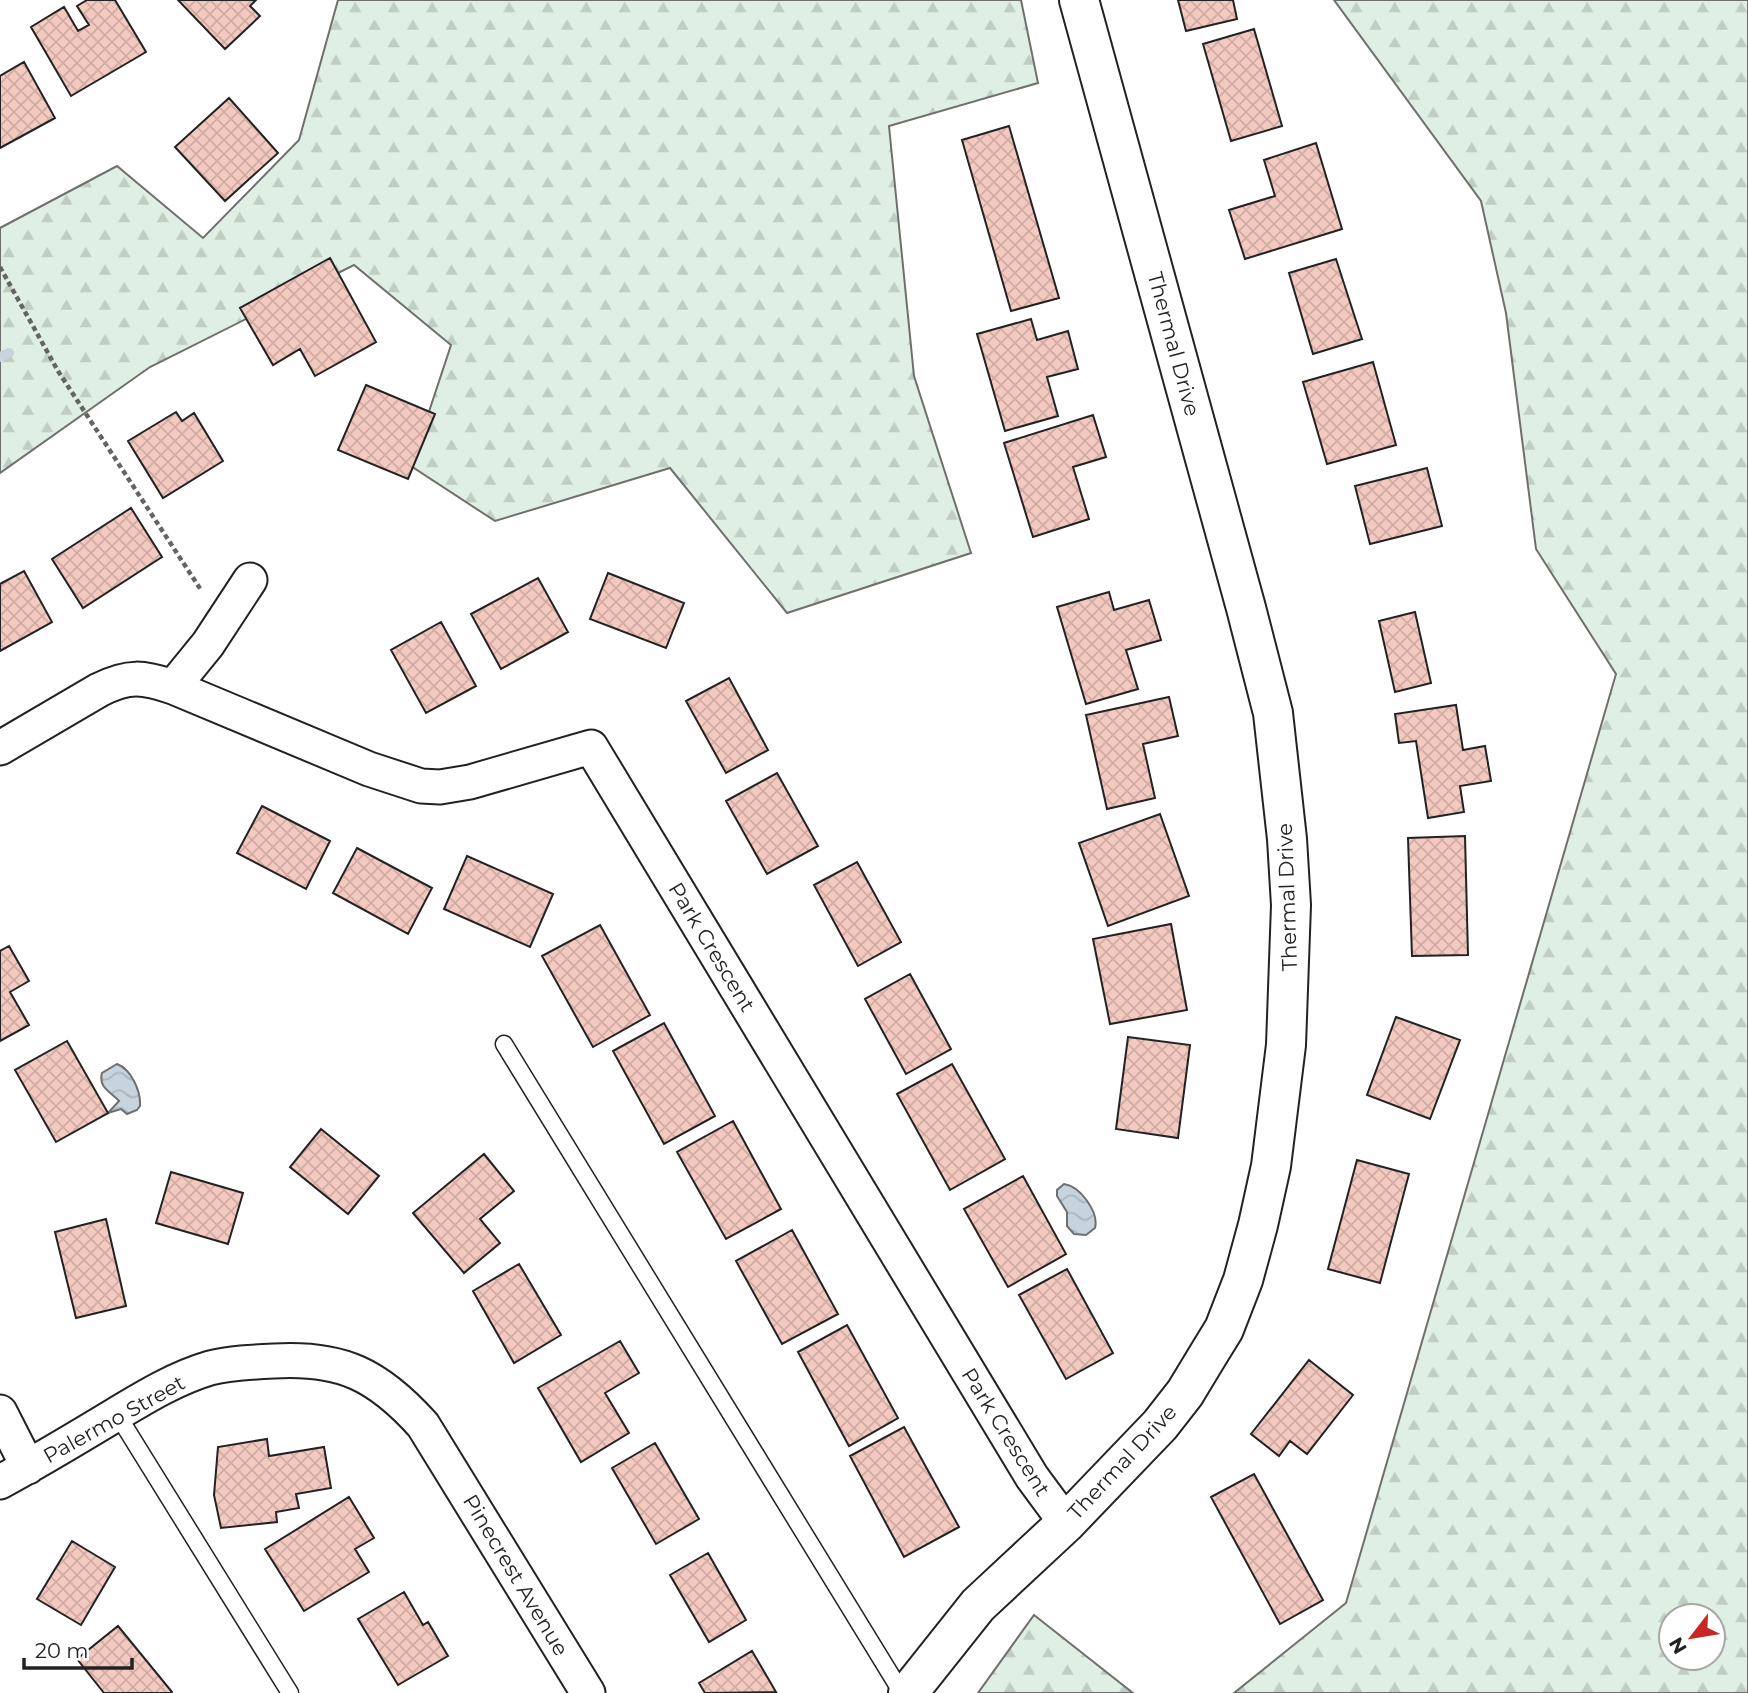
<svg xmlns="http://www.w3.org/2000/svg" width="1748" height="1693" viewBox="0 0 1748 1693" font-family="Montserrat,sans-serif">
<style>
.forest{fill:url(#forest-firs);stroke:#6f6f6f;stroke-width:2;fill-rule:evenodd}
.water{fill:url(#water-waves);stroke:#6f6f6f;stroke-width:2}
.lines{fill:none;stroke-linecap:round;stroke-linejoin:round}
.stream{stroke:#c7d3dd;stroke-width:10}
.building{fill:url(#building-cross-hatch);stroke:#222;stroke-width:2}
.lane-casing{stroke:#222;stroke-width:19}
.street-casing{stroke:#222;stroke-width:37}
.secondary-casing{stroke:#222;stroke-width:42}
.path{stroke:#646464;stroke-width:4.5;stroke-dasharray:5 3.5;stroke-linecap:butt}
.lane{stroke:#fff;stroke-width:16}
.street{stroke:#fff;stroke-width:33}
.secondary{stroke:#fff;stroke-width:38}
.labels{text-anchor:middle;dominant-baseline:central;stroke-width:5;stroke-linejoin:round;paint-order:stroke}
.street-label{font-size:21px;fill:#222;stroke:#fff}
</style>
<defs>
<pattern id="forest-firs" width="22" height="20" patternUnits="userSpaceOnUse" patternTransform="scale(1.75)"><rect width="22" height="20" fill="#e0efe3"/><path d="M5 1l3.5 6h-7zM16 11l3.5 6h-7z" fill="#c0cdc2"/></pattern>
<pattern id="water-waves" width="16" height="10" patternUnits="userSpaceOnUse" patternTransform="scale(1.75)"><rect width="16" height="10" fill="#c7d3dd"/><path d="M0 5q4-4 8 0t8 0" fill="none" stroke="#abb5bd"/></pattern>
<pattern id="building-cross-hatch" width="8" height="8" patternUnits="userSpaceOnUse" patternTransform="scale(1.75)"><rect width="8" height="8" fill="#f3c9c0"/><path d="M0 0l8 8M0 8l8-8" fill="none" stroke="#d0aca5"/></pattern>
</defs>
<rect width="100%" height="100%" fill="#fff"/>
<path class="forest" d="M338,0h683l17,83 -149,43 25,250 57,177 -184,60 -117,-145 -175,53 -84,-55 40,-121 -97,-80 -204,102 -150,106v-245l117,-62 86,72 96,-98z
M1334,0h414v1693h-514l112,-90 270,-929 -80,-125 -30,-236 -25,-112zM1671,1616h42v42h-42z
M1034,1615l99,78h-155z"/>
<path class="water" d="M117,1064c14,5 24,27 23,42l-3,4 -10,4 -6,-5 -13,4 11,-12c-8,-9 -21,-13 -17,-28z
M1064,1184c16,2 35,28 31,44l-9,7 -12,-1 -7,-8v-14l-10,-16v-6z"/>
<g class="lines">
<path class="stream" d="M0,357l9,-4"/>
</g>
<path class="building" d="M87,0h28l31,52 -75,44 -40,-69 33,-20 14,24 11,-6 -12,-19z
M178,0h78l-6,6 10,10 -35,33z
M1178,0h55l4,19 -51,12z
M1254,29l28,97 -51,15 -28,-97z
M24,62l31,56 -55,30v-72z
M229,98l49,55 -53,48 -50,-54z
M1009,126l50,172 -48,13 -49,-171z
M1316,143l26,86 -97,30 -16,-49 46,-14 -11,-36z
M330,258l46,84 -61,34 -15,-27 -27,16 -33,-57z
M1336,259l26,80 -49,15 -24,-81z
M1031,319l6,21 31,-9 10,38 -31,8 11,39 -53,15 -28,-97z
M1373,362l23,83 -69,19 -24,-82z
M366,385l69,29 -27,65 -70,-29z
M176,412l6,9 12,-8 29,48 -60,37 -35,-57z
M1093,415l13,42 -33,10 16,52 -56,18 -29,-94z
M1427,468l15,58 -72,18 -15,-58z
M131,508l31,49 -79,51 -31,-49z
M24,571l28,51 -52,29v-67z
M608,573l76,30 -18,45 -76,-29z
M538,578l30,54 -67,37 -30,-55z
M1109,592l5,18 35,-10 12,40 -35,10 12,39 -52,15 -29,-97z
M1415,612l16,71 -36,9 -16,-71z
M441,622l35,64 -50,27 -35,-63z
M729,678l39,72 -42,23 -40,-72z
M1169,697l9,39 -35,8 12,54 -48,11 -21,-94z
M1456,705l7,45 22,-4 6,35 -31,5 4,26 -36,6 -12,-77 -17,2 -4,-29z
M777,773l41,73 -51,28 -41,-73z
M262,806l68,35 -24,48 -69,-36z
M1160,814l29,82 -81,30 -29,-83z
M1465,836l3,119 -56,1 -4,-118z
M357,848l75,40 -24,46 -75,-41z
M467,856l86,38 -23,53 -86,-38z
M857,862l44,80 -43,24 -44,-81z
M1171,924l16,86 -77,14 -17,-85z
M600,925l50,90 -57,32 -51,-91z
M9,946l20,35 -19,11 19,33 -29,16v-90z
M910,974l41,75 -45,25 -41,-75z
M1396,1017l64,23 -30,79 -63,-24z
M664,1023l51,93 -51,28 -51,-93z
M1128,1037l62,8 -12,93 -62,-9z
M67,1041l41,72 -52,29 -41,-72z
M952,1064l53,95 -55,31 -53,-96z
M733,1121l48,88 -55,30 -49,-87z
M321,1129l58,47 -31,38 -58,-47z
M484,1154l30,37 -34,28 20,24 -36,30 -51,-60z
M1357,1160l52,14 -29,109 -52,-14z
M171,1172l72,21 -15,51 -72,-21z
M1023,1176l43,78 -58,33 -44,-78z
M106,1219l20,87 -50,12 -21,-86z
M792,1230l46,84 -56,30 -46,-83z
M519,1264l42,71 -47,28 -41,-72z
M1067,1269l46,84 -47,26 -47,-84z
M847,1325l51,93 -49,28 -51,-94z
M620,1341l19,32 -34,20 24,40 -48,29 -43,-74z
M1309,1360l44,35 -46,59 -17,-13 -11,15 -28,-22z
M904,1427l55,100 -55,30 -54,-101z
M267,1439l2,17 55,-9 7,41 -35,6 3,14 -23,4 1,10 -56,6 -7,-33 4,-48z
M655,1443l44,76 -43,25 -44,-76z
M1254,1474l69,126 -43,24 -69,-127z
M349,1497l25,41 -19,11 14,23 -65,39 -39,-62z
M72,1541l43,26 -34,58 -44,-26z
M708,1553l38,67 -37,22 -39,-67z
M404,1592l19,33 5,-3 20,34 -50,29 -40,-66z
M118,1626l54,66 -1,1h-67l-27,-34z
M752,1651l24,41 -71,1 -6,-10z"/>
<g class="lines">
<g class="lane-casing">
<path id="lane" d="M504,1044l398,649
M117,1414l173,279"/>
</g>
<g class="street-casing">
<path id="street" d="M173,687l35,-43 42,-64
M0,748l99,-58c30,-15 44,-13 74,-3l196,82 52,17 19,1 30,-5 121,-35 441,730 34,46
M0,1412l28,55
M0,1482c39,-21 77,-44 115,-67 30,-18 61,-37 95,-47 21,-5 42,-6 64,-7 68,-4 104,14 149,64l165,268"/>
</g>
<g class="secondary-casing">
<path id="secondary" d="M908,1693l70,-88 88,-82 94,-98 25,-32 23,-38 16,-26 19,-49 15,-55 13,-59 15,-121 5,-140 -4,-66 -14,-126 -27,-105 -167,-608"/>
</g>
<path class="path" d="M0,267l58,104 143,219"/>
<use href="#lane" class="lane"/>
<use href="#street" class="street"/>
<use href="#secondary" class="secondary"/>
</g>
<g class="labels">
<g class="street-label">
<text transform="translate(1174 344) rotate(75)">Thermal Drive</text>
<text transform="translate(1287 897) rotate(-92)">Thermal Drive</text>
<text transform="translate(712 947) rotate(59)">Park Crescent</text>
<text transform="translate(114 1419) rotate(-29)">Palermo Street</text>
<text transform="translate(1006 1432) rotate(58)">Park Crescent</text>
<text transform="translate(1122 1462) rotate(-47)">Thermal Drive</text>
<text transform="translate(516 1575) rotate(59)">Pinecrest Avenue</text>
</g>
</g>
<g transform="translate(1692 1637) rotate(239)"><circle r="33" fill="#ffffff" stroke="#a7a7a7" stroke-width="2"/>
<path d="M0-5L12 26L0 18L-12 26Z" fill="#c62828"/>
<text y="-10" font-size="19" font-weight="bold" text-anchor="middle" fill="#222222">N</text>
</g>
<path d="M24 1658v10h108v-10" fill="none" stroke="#222222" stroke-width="3.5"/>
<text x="35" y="1658" font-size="21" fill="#222222" stroke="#ffffff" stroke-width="5" paint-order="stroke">20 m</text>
</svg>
